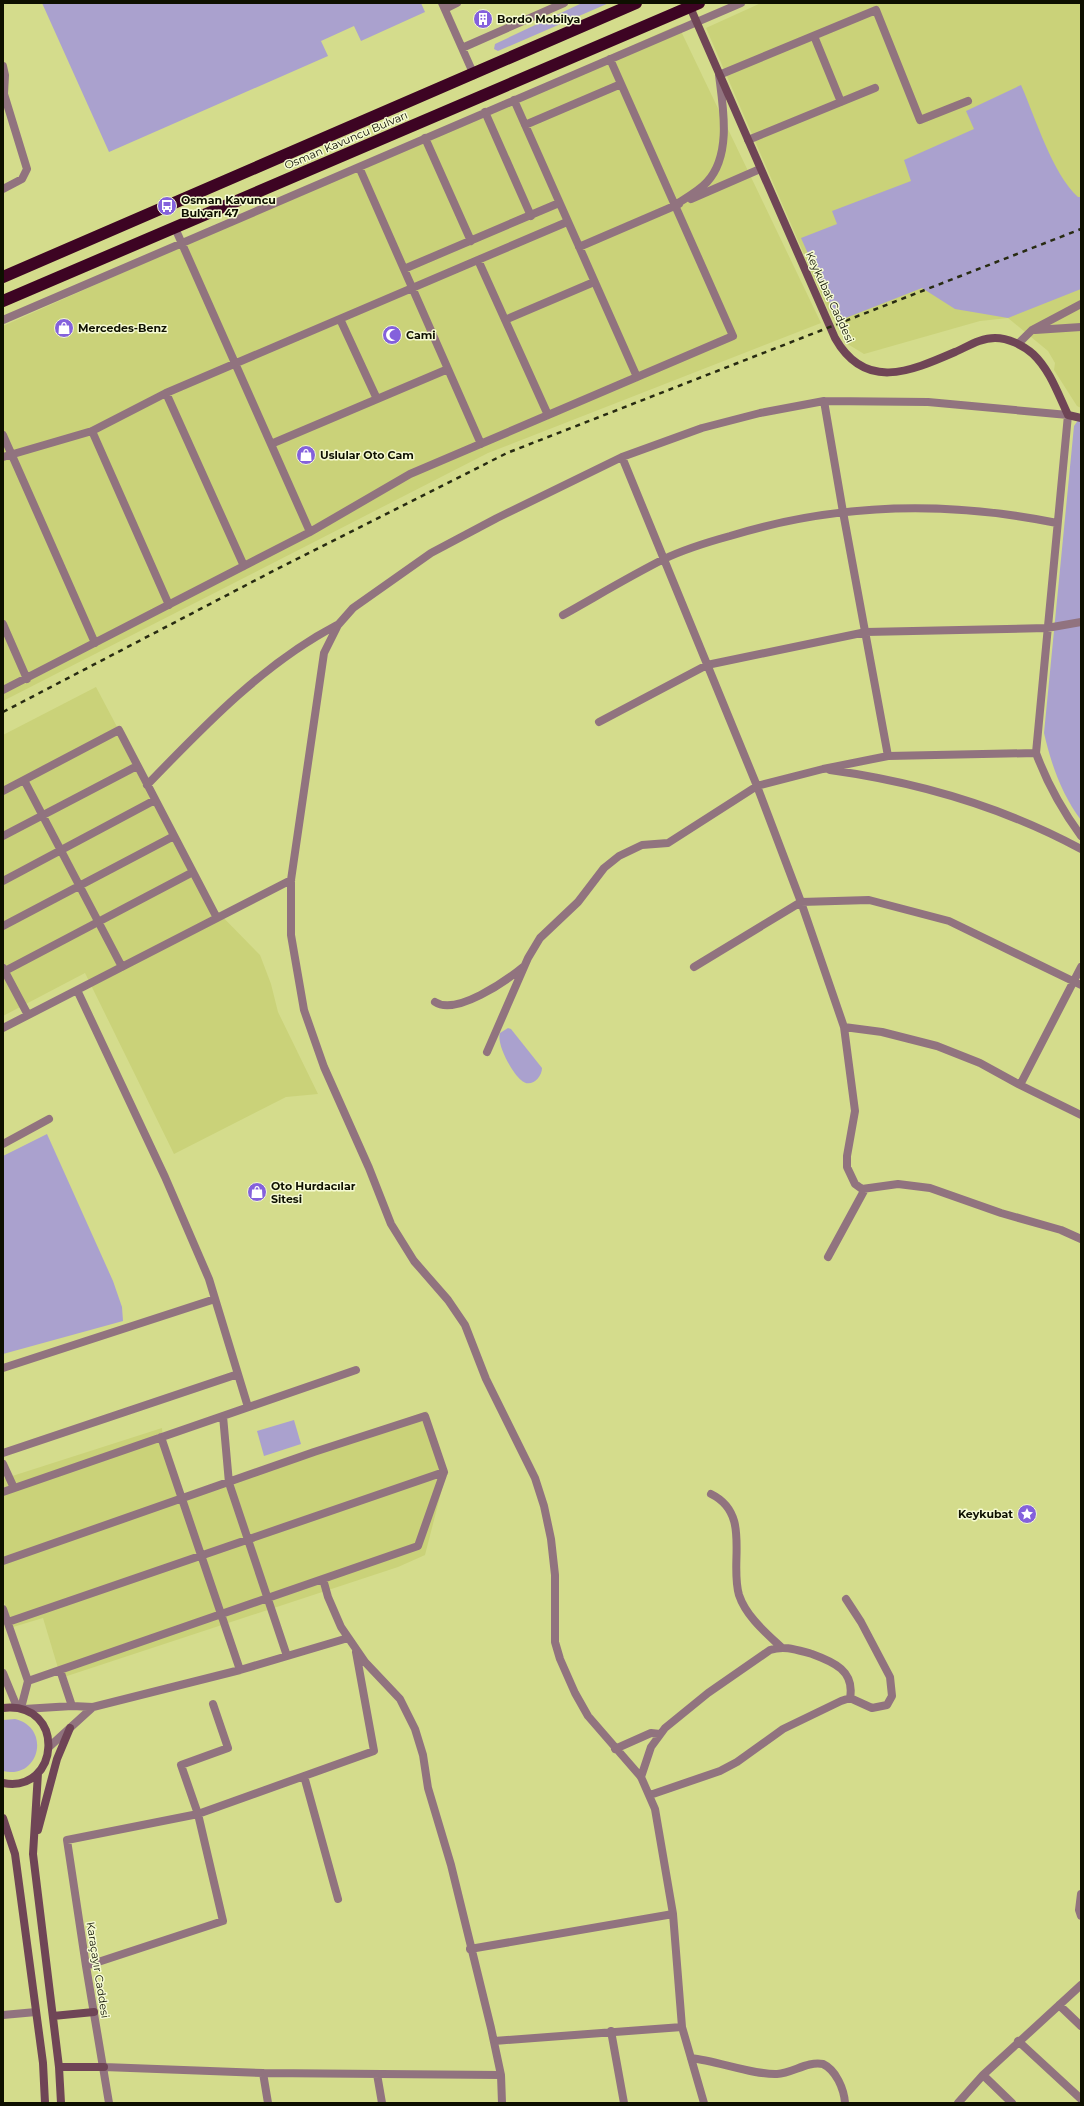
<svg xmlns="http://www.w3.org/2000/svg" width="1084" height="2106" viewBox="0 0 1084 2106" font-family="Montserrat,sans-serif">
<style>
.built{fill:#cad279}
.green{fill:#aaa1ce}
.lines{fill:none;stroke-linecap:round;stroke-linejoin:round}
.street{stroke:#91737f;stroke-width:8}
.secondary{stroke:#6f4556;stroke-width:8}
.highway{stroke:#3d0423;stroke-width:12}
.rail{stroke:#282b12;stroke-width:2.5;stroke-dasharray:5 5;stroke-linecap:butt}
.labels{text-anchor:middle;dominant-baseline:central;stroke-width:3;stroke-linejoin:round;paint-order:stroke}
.poi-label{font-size:11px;font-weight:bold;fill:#0e1000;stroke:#f5fad2;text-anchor:start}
.street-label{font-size:11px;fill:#0e1000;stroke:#f5fad2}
</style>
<rect width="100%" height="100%" fill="#d4dc8c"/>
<path class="built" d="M761,3h320v405l-4,-2 -23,-36 1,-7 -7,-12 -40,-33 -28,3 -116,33 -18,-11 -20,-38 -120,-277z
M678,25l143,298 -333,130 -485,248v-375z
M96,687l115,218 49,50 11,29 7,28 40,82 -32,3 -112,57 -89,-181 -82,43v-281z
M427,1411l18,66 -20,78 -27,12 -337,111 -18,-60 -30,9 -10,-28v-120l159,-51 1,13 10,33 14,24z"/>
<path class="green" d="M42,3h379l4,9 -64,29 -7,-15 -33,15 7,15 -219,96z
M582,3h27l-111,48 -4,-2 1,-5z
M1021,85c15,34 31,88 57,112h3v92l-73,29 -53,-9 -33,-21 -84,33 -37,-83 36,-14 -5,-13 79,-30 -7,-21 70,-31 -8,-18z
M1081,416v404c-19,-25 -30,-56 -37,-87l30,-307z
M508,1028l3,1 31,39c0,10 -12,21 -21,12 -9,-7 -25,-37 -21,-47z
M47,1134l66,147 9,26 1,14 -120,33v-198z
M294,1420l7,24 -37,12 -7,-25z
M15,1719c37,9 24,61 -12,52v-51z"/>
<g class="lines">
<path class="street" d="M442,3l32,72
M445,9l12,-6
M814,36l27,66
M462,48l102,-45
M3,66l2,9 -1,19 23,75 -5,10 -19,10
M514,100l123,277
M485,112l46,104
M525,125l96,-41
M425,138l46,103
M748,140l127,-52
M359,167l122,277
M691,199l69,-30
M675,205c11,-7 24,-14 32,-23 25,-27 16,-75 12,-107l157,-65 44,110 48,-19
M175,228l135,304
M579,247l100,-43
M478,260l70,155
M404,269l155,-66
M340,319l37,80
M3,320l738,-317
M505,320l89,-38
M1035,330l46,-3
M1018,344l14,-14 49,-26
M166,393l78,173
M824,401l19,111 45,244
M92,431l77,174
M3,435l92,208
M271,444l177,-75
M3,457l89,-26 74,-38 401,-171
M622,457l135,329 44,116 43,125 11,84 -8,45v11l8,17 7,5 36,-5 32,4 71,25 60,17 20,9
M563,615c34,-19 67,-39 101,-56 21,-10 44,-17 66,-23 107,-33 218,-35 327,-13
M3,624l24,55
M3,690l307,-158 100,-58 323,-138 -123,-277
M599,722l108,-57 159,-33 181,-4 34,-6
M830,770c87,12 173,37 251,79
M24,780l98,187
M147,785c57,-59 117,-122 190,-160
M3,791l116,-61 98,188
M3,836l134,-70
M3,881l152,-81
M3,926l171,-90
M694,967l107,-65 68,-2 80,21 132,64
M3,968l25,47
M3,972l190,-100
M77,990l88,187 44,102 39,128
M435,1002c21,14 71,-21 88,-35
M844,1027l38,5 55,14 43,17 40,22 61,30
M3,1028l288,-148
M487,1052l41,-94 12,-20 38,-36 26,-34 15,-12 23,-11 26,-2 89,-57 66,-17 65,-13 148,-3
M1020,1085l61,-118
M3,1144l46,-25
M828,1257l37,-68
M3,1368l212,-69
M223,1416l6,67 58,173
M161,1437l79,233
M3,1453l235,-79
M3,1464l11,24
M3,1492l353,-122
M711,1494c41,20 18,68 28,101 7,21 26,37 42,52
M3,1561l311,-109 111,-36 19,56 -26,74 -390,135
M323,1579l5,18 13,30 24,35 35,37 15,30 8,26 5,33 23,77 40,163 10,47 1,28
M3,1609l25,72 -7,27
M8,1622l436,-150
M60,1670l12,36
M3,1673l14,34
M24,1709l48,-3 21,1 147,-37 108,-32
M49,1747l44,-40
M615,1749l36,-16 9,1
M304,1776l34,123
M641,1777l10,-30 14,-19 43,-35 62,-43c15,-5 27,0 42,4 22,8 43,17 38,44
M650,1795l70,-24 17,-9 46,-33 58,-28 9,-3 22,10 15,-3 5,-9 -2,-19 -29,-55 -15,-23
M1081,1894l-2,16 2,6
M470,1949l203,-35
M86,1966l137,-45 -25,-107 -17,-49 47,-17 -15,-44
M1059,2005l22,21
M3,2015l33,-3
M611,2031l13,72
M494,2041l188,-14
M1018,2041l63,58
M691,2058c26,3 63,17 86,16 16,-1 30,-13 46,-10 13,6 21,25 22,39
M104,2067l159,6 238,2
M263,2073l5,30
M377,2074l5,29
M983,2075l29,28
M109,2103l-23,-137 -19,-126 131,-26 176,-63 -18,-99
M704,2103l-22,-76 -9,-113 -18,-105 -14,-32 -53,-61 -13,-23 -15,-34 -5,-17v-67l-4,-36 -7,-33 -9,-28 -49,-99 -21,-54 -17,-25 -34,-39 -23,-37 -22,-56 -45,-101 -20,-57 -13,-75v-55l33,-227 14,-28 15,-17 78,-55 66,-35 125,-61 80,-29 58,-15 64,-12 104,1 140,13 -32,338c11,30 26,57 45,83
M958,2103l25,-28 98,-90"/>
<path class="secondary" d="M690,7l145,331c30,53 74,34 120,14 12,-5 25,-14 40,-14 13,0 28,7 38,16 17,16 25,40 35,61l13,3
M3,1708c64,-7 57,86 0,75
M38,1773l-5,81 26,213 2,36
M3,1818l12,36 28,209 2,40
M38,1830l19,-71 13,-31
M53,2016l41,-4
M59,2067h45"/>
<path class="highway" d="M3,277l633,-274
M3,301l696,-298"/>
<path class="rail" d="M3,712l274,-143 230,-116 574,-224"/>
</g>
<defs>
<g id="building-disc" transform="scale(1)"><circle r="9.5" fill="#8461dc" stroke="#f5fad2"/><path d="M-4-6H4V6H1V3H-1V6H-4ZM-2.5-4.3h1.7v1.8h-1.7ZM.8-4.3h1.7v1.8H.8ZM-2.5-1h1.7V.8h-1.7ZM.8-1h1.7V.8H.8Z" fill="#fff"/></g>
<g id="bus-disc" transform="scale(1)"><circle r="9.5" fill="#8461dc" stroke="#f5fad2"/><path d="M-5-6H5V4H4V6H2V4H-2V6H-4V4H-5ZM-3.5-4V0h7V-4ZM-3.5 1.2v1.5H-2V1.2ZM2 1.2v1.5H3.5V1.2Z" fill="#fff"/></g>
<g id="shop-disc" transform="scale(1)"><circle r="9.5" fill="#8461dc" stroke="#f5fad2"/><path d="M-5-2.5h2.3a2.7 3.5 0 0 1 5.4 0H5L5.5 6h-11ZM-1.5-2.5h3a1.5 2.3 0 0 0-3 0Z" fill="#fff"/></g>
<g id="mosque-disc" transform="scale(1)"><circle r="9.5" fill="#8461dc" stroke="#f5fad2"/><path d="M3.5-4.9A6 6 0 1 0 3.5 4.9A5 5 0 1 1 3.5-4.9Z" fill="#fff"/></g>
<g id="sight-disc" transform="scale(1)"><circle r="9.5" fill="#8461dc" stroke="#f5fad2"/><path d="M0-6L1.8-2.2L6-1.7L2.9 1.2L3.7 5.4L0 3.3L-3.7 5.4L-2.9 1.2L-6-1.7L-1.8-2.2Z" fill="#fff"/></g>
</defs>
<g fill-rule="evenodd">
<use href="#building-disc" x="483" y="19"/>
<use href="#bus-disc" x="167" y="206"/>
<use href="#shop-disc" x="64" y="328"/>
<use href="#mosque-disc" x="392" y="335"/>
<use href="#shop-disc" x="306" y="455"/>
<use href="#shop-disc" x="257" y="1192"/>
<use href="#sight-disc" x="1027" y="1514"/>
</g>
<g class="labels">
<g class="poi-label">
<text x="497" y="19">Bordo Mobilya</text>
<text x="181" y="200">Osman Kavuncu<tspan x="181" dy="13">Bulvarı 47</tspan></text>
<text x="78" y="328">Mercedes-Benz</text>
<text x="406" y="335">Cami</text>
<text x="320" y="455">Uslular Oto Cam</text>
<text x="271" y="1186">Oto Hurdacılar<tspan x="271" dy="13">Sitesi</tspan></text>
<text x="1013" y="1514" text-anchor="end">Keykubat</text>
</g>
<g class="street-label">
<text transform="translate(346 140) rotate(-23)">Osman Kavuncu Bulvarı</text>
<text transform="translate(830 297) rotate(65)">Keykubat Caddesi</text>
<text transform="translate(98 1970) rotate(81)">Karaçayır Caddesi</text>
</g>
</g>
<rect width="1084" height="2106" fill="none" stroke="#0e1000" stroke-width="8"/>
</svg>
